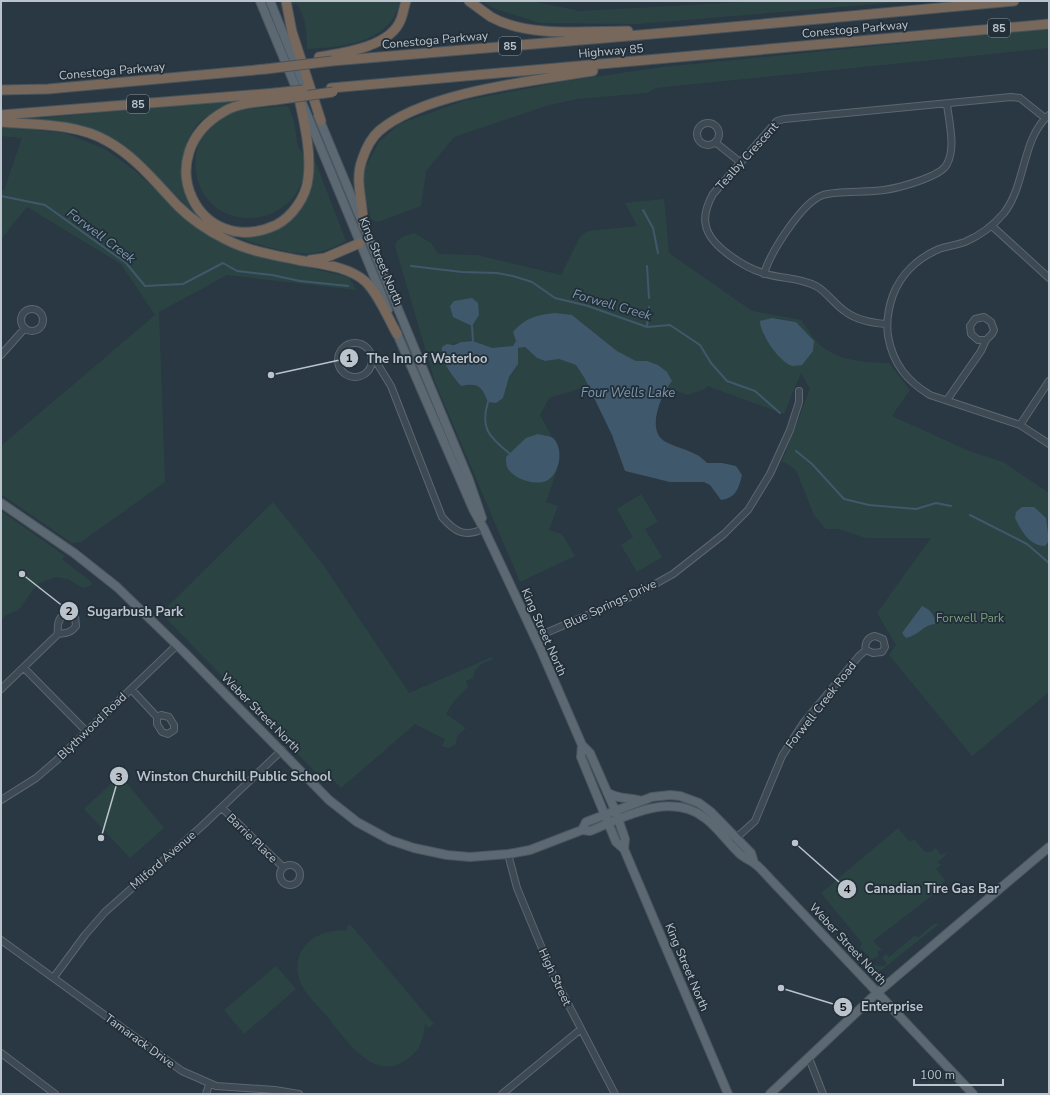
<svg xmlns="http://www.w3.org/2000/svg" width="1050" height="1095" viewBox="0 0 1050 1095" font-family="'Nunito Sans',sans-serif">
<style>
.green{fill:#2b4443;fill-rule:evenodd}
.water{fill:#40586b}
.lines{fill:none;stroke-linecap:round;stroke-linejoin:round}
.stream{stroke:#40586b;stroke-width:2}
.minor-casing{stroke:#5c6770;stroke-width:8}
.major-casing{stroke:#4a555f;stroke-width:10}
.highway-casing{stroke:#48545d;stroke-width:11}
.minor{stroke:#3d4953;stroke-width:6}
.major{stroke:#5c6972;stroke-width:8}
.highway{stroke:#78685b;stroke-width:9}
.highway-bridge-casing{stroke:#48545d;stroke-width:11;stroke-linecap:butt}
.highway-bridge{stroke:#78685b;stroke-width:9}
.labels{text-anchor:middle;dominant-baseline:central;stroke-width:3.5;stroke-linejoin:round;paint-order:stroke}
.shield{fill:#222e38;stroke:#8d97a0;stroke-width:1}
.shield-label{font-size:11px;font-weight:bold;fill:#bbc4cc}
.street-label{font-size:12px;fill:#bbc4cc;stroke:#222e38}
.park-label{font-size:12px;fill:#7aa17e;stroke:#222e38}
.water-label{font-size:13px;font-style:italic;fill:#7d98ad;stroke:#222e38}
.leader{fill:none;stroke:#bbc4cc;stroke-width:1.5}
.callout-dot{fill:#bbc4cc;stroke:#222e38;stroke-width:1.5}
.mark-label{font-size:12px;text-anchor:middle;font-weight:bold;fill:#111}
.callout-label{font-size:13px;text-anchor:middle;font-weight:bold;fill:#bbc4cc;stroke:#222e38;stroke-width:3.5;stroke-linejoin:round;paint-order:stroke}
</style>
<rect width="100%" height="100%" fill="#293843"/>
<path class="green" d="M291,1h109c-9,42 -57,46 -93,48 0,-17 -1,-30 -10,-45h-6z
M483,1h48l49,10 186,-10h147l-276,23 -97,-1 -47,-15z
M1049,29v19l-394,40 -8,5 -70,6 -28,6 -95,32 -28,34 -5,35 -43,16 -7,-3 -8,-32 2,-19 14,-26 20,-18 64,-23 103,-20 97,-14z
M229,101v4c-8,4 -17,8 -25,13 -20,14 -26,56 -18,78 4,8 10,16 15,24l-64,-63 -26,-17 -81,-18 1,-3z
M288,106c2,5 5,11 6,17 2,7 2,16 4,23 1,3 4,5 5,8 2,4 1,13 1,18 -5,39 -52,58 -84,38 -32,-19 -33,-72 -1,-92 19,-11 48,-10 69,-12z
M1,127l64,6 40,16 29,21 57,52 28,20 36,14 94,21 7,13 -129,-15 -68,37 6,170 -84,60 -9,1 -71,-49v-48l154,-131 -34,-51 -94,-57 -26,32v-49h3l18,-52 -21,-2z
M315,161l31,80c-11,6 -22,11 -34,12 -25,3 -63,-12 -87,-20l19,2 25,-3 20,-10 21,-30z
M664,199l5,54 83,58 49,9c6,8 12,19 19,25 21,17 44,17 69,18l21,27 -18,26 75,34 36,12 46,31v199l-77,64 -83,-101 7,-10 -19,-32 54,-75h-65l-27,-9h-13l-12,-14 -18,-45 -14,-9 28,-72 -9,-16 -17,41 -77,-28 -2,3 -18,6 -20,-8 5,-6 -25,-20h-11l-19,-10 -45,-36 -56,26 -2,5c-6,2 -17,3 -23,2 -6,-2 -12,-6 -19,-7 -9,-1 -16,4 -25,3l-6,8 9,20 11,13 9,-2 9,4 6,8 17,3 7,-21 9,-13 -1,-16 8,-1 12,11 8,3 14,-2 17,6 13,21 -40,12 -9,17 12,22 -14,-3 17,39 3,-6 -12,35 12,4 -9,24 13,4 13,22 -55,26 -85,-200 -40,-136c2,-9 11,-10 19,-13l17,10 7,11 39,1 84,20 19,-38 8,-6 49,-5 -12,-23zM776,318l20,4 8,9 -20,30 -21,-26z
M641,494l17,28 -13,7 17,28 -25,15 -16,-27 12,-8 -16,-28z
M273,502l49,61 87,130 83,-36 1,2c-10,4 -19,7 -20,19l-7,3 2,6 -14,14 -8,13 20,14 -9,8 -1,8 -8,4 -6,-2 3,-7 -30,-15 -74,64 -14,-15 -6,5 -160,-165z
M1,511l64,45 -3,3 28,22 2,4 -9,3 -15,-9 -12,-2 -19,7 -18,26 -13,5 -5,5z
M120,775l44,53 -34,30 -46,-49z
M898,828l12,14 4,-3 11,13h6l4,-4 4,3 1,4 9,-3 -12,11 4,1 -5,5 9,11 -2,3 4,5 -3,4 -5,-2 -66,51 9,9 -5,2 2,4 -9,4v3l1,2 13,1 3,-3 -5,-5 4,-4 3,3 25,-21 5,1 12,-11 5,-3 2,2 -59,47h-6l-7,-7 1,-7 2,-2 -9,-8 2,-5 -41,-50z
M350,924l84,100 -5,4 -4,-4c-1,14 -5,26 -16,34 -35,28 -64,-20 -83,-43 -8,-9 -20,-20 -25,-31 -14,-33 15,-57 46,-53l-1,-3z
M276,966l20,23 -52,45 -20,-24z"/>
<path class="water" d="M472,298l6,5 1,12 -7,11 -19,-9 -3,-11 4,-5z
M555,313l17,2 45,36 19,10h11l11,4 9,7 5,9c-11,14 -27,50 -6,61 9,5 20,7 29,12 5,2 9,6 12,9h15l14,3 6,9c-3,13 -6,23 -21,25l-11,-15 -6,-3h-34l-45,-11 -13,-36 -27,-56 -9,-14 -17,-6 -14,2 -8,-3 -12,-11 -7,1v16l-9,13 -6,21 -7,5 -8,-1c-7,-17 -11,-19 -27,-16 -9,-11 -21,-25 -19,-39l5,-3 7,1 7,-3 12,-1 19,7 21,-2 3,-5 -3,-9c12,-14 24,-17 42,-19z
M772,318l24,4 18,19 -1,10 -11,14c-2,0 -7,1 -9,1 -13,-3 -33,-32 -33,-45z
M538,434c4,1 12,2 15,4 11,10 7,35 -5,42 -12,7 -35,-1 -41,-13 -1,-3 -1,-7 -1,-10l20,-19z
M1022,507h12l12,11 3,23 -4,5c-16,0 -24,-16 -30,-28l1,-6z
M922,606c8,4 13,8 13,18 -12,1 -17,12 -29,14l-4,-5z"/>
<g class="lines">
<path class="stream" d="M1,196l44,9 81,58 19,23 38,-2 40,-21 14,8 35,4 28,6 48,5
M643,210l10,18 5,25
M411,266l51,6 35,1 16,3 19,6 23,16 33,8 59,21 23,-2 30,20 11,18 16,18 28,10 25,22
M647,266l2,32
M472,326l1,15
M647,327l2,-20
M488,402c-8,26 1,35 21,51
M796,451l16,13 32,35 25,6 47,4 20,-6 15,3
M970,515l57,29 22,19"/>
<g class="minor-casing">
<path id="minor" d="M1049,115c-27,22 -23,70 -45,98 -11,13 -23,22 -39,29 -8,3 -17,4 -26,7 -21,9 -38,25 -46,46 -5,14 -7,26 -5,41 5,28 19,45 42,59l90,30 29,19
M697 134a11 11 0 1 1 22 0a11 11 0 1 1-22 0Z
M715,142l25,20
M992,226l57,52
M764,274c6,-21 38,-72 59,-79 15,-5 44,-2 61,-5 14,-2 57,-13 63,-26 9,-17 2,-41 0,-60
M21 320a11 11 0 1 1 22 0a11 11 0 1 1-22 0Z
M886,324c-13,-1 -29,-4 -40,-12 -11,-7 -19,-20 -30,-26 -17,-9 -36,-7 -53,-13 -19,-6 -53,-27 -57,-47 -3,-11 2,-23 7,-32l64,-73 7,-2 227,-22 9,1 25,20
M338 360a17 17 0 1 1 34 0a17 17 0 1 1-34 0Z
M1,355l24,-27
M372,355l19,31 51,131c14,16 22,20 42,12
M947,400l34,-49 5,-11 6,-6 2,-4 -3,-8 -7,-5 -9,2 -5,7 1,8 7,6h8
M1020,425l29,-44
M534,638l98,-42 25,-13 16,-9 51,-40 24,-24 22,-36 20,-44 9,-28v-11
M24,668l62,63
M1,689l57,-55c8,-1 13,-1 18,-8l-1,-10 -6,-3c-11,2 -12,12 -11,21
M131,689l26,28v7l5,8 6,2 6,-4v-5l-5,-8 -8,-2 -4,2
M1,800l35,-22 21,-18 120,-115
M222,808l61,59
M734,840l21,-19 27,-65 22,-34 55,-66 7,-6c-2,-7 2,-13 9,-14l8,3 2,8 -3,5 -9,1 -7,-3
M508,854l9,34 36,87 62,119
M280 875a10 10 0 1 1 20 0a10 10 0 1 1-20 0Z
M1,940l181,131 34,15 59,4 24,4
M54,977l31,-42 20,-23 97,-86 80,-76
M1,1053l54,41
M809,1058l14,36
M206,1094l3,-9
M502,1094l79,-65"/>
</g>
<g class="major-casing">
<path id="major" d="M260,1l128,309
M270,1l38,94
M318,116l151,364 13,38
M395,329l78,180 11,20 56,119 42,97 8,8 25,57 10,29 -1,10
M1,503l73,50 43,34 67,65 145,148 28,22 33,18 24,8 33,7 23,2 38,-3 22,-4 52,-20 8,1c34,-14 81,-40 115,-13 12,9 21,22 32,33 5,6 11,8 17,12 7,5 13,13 19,19l200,212
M582,745l-1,12 35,85 8,7 104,245
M607,792c11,8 23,5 35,9
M582,830l4,-8 66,-25 18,-2 10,1 19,7 12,9 40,41 3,10
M770,1094l107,-101 172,-146"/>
</g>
<g class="highway-casing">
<path id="highway" d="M286,1l6,31 29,89
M469,1c7,5 15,11 22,16 38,21 95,14 137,14
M319,57c24,-4 72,-10 82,-38 2,-5 3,-12 5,-18
M332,61l355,-30 327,-30
M331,88l718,-64
M1,90l47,-1 218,-20
M275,100c-17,2 -36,3 -50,11 -78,43 -27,150 51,114 16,-8 30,-28 32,-46 4,-29 -5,-61 -11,-90
M1,115l274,-22
M1,122c35,3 75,1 106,19 29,16 49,42 71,65 13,13 31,25 47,33 23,12 48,16 73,21 21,4 51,6 68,22 13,13 22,36 31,52
M363,226c1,-23 -9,-44 -1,-66 3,-9 9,-22 17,-29 46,-39 154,-50 214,-60
M310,260l15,-2 35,-15"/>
</g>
<use href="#minor" class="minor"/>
<use href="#major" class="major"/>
<use href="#highway" class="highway"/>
<g class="highway-bridge-casing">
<path id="highway-bridge" d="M266,69l66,-8
M275,93l28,-3
M275,100l58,-8"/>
</g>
<use href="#highway-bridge" class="highway-bridge"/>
</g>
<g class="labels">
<g class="shield">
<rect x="988" y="19" width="22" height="18" rx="3"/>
<rect x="499" y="37" width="22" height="18" rx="3"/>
<rect x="127" y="95" width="22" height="18" rx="3"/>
</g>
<g class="shield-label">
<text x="999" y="28">85</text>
<text x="510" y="46">85</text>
<text x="138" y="104">85</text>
</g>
<g class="street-label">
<text transform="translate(855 29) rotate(-5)">Conestoga Parkway</text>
<text transform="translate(435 40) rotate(-5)">Conestoga Parkway</text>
<text transform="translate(611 51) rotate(-5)">Highway 85</text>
<text transform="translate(112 71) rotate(-5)">Conestoga Parkway</text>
<text transform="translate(747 156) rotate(-48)">Tealby Crescent</text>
<text transform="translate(381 261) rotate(67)">King Street North</text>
<text transform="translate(610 604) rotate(-25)">Blue Springs Drive</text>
<text transform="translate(544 632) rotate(66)">King Street North</text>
<text transform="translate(821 705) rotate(-52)">Forwell Creek Road</text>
<text transform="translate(261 713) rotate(45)">Weber Street North</text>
<text transform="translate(92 726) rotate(-44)">Blythwood Road</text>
<text transform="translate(252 838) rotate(44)">Barrie Place</text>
<text transform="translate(163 860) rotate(-41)">Milford Avenue</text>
<text transform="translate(848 944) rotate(47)">Weber Street North</text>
<text transform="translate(687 967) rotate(67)">King Street North</text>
<text transform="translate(555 977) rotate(65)">High Street</text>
<text transform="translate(140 1041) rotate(36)">Tamarack Drive</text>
</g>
<g class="park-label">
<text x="970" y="618">Forwell Park</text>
</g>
<g class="water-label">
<text transform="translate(101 236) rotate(37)">Forwell Creek</text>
<text transform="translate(612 305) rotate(16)">Forwell Creek</text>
<text x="628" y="393">Four Wells Lake</text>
</g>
</g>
<path class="leader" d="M271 375L349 358M22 574L69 611M101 838L119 776M795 843L847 889M781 988L843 1007"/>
<g class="callout-dot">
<circle cx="271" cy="375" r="4"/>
<circle cx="22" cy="574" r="4"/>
<circle cx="101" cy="838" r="4"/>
<circle cx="795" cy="843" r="4"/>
<circle cx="781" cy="988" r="4"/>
<circle cx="349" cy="358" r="10"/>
<circle cx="69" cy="611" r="10"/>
<circle cx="119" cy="776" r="10"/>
<circle cx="847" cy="889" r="10"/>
<circle cx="843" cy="1007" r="10"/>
</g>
<g class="mark-label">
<text x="349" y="362">1</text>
<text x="69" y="615">2</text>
<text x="119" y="781">3</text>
<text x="847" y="893">4</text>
<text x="843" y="1011">5</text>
</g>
<g class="callout-label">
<text x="427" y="363">The Inn of Waterloo</text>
<text x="135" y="616">Sugarbush Park</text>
<text x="234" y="781">Winston Churchill Public School</text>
<text x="932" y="893">Canadian Tire Gas Bar</text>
<text x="892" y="1011">Enterprise</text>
</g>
<rect width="1050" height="1095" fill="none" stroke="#bbc4cc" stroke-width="4"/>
<path d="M914 1079v6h89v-6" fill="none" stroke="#bbc4cc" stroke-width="2"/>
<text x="920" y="1079" font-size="12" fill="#bbc4cc" stroke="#222e38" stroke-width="3" paint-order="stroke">100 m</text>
</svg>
